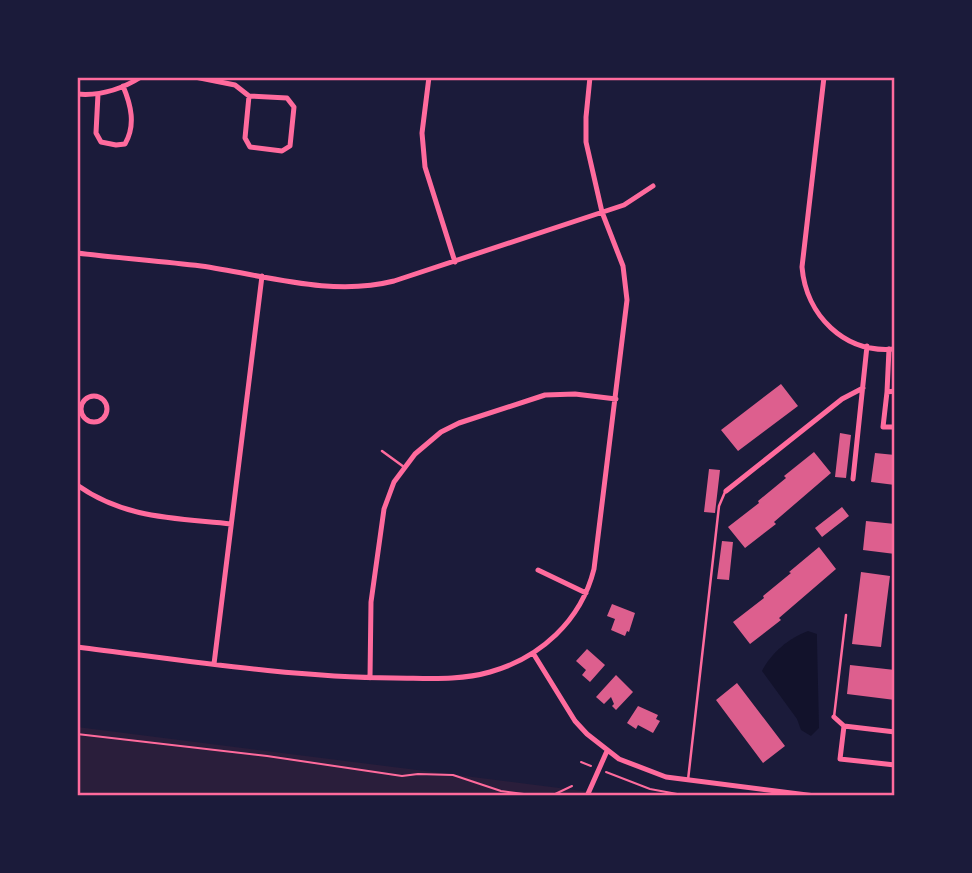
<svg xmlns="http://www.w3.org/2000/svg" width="972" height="873" viewBox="0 0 972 873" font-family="'IBM Plex Serif',serif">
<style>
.green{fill:#2a1e3b}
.water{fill:#12122b}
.building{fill:#dd5f8e}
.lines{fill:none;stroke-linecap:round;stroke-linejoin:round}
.path{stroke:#ff6b9d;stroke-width:2}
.service{stroke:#ff6b9d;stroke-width:2.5}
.minor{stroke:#ff6b9d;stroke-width:5}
.neatline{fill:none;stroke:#ff6b9d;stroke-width:2.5}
</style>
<rect width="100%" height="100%" fill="#1b1b3a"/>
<path class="green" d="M77,727l545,69h-545z"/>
<path class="water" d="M808,631l9,3v7l2,87 -8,8 -10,-6 -4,-11 -35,-48c9,-18 27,-33 46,-40z"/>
<path class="building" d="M781,384l17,22 -60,45 -17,-21z
M840,433l11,2 -5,43 -11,-1z
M814,452l17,21 -57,49 2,2 -31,24 -17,-21 31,-24 -1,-2 28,-23 -2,-2z
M875,453l20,2v30l-24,-3z
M709,469l11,1 -5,43 -11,-1z
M842,507l7,9 -27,21 -7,-9z
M866,521l29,3v30l-32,-4z
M722,541l11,1 -4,38 -12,-1z
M819,547l17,22 -57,49 2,2 -31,24 -17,-22 31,-24 -1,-2 28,-23 -2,-1z
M861,572l29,4 -9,71 -29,-3z
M612,604l23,9 -6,19 -2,-1 -2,5 -14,-6 4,-11 -8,-3z
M587,649l18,16 -15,17 -8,-7 4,-5 -10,-9z
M850,665l45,5v30l-48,-6z
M616,675l17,17 -17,18 -4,-4 2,-2 -3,-7 -7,7 -8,-7z
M737,683l48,63 -22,17 -47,-63z
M638,706l20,9 -2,4 4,2 -7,12 -15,-8 -2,4 -9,-6z"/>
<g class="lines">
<path class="path" d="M77,734l190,22 135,20 16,-2 35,1 48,16 39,5
M581,762l10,4
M606,772l44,17 38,7
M551,796l21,-10"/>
<path class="service" d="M382,451l22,16
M834,717l12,-102
M688,780l31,-274 6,-14"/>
<path class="minor" d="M195,77l40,8 14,11 38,2 7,9 -4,39 -8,5 -32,-4 -5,-9 4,-42
M429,77l-7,56 3,34 30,95
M824,77l-22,190c4,48 42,87 93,82
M77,94c22,2 45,-5 64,-17
M98,94l-2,39 5,9 15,3 9,-1c11,-19 6,-39 -2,-58
M77,253c41,5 83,8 124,13 63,9 130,31 193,15l230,-76 29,-19
M895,391l-8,1 -4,35h12
M887,392l2,-43
M81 409a13 13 0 1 1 26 0a13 13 0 1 1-26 0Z
M853,479l14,-133
M77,485c48,34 98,33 154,39
M726,491l116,-92 21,-11
M538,570l48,23
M77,647c106,13 211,30 317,31 32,0 65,3 96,-6 50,-14 91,-51 104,-103l33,-269 -4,-34 -21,-54 -16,-70v-25l4,-40
M533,653l42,68 12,13 32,25 47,18 149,19
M214,664l48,-388
M370,678l1,-76 13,-93 10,-27 21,-28 26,-22 18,-9 86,-28 30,-1 41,5
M834,717l10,9
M895,732l-51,-6 -4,33 55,6
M587,796l20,-45"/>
</g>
<rect width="972" height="873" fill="none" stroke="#1b1b3a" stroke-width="158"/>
<rect x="79" y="79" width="814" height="715" class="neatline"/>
</svg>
